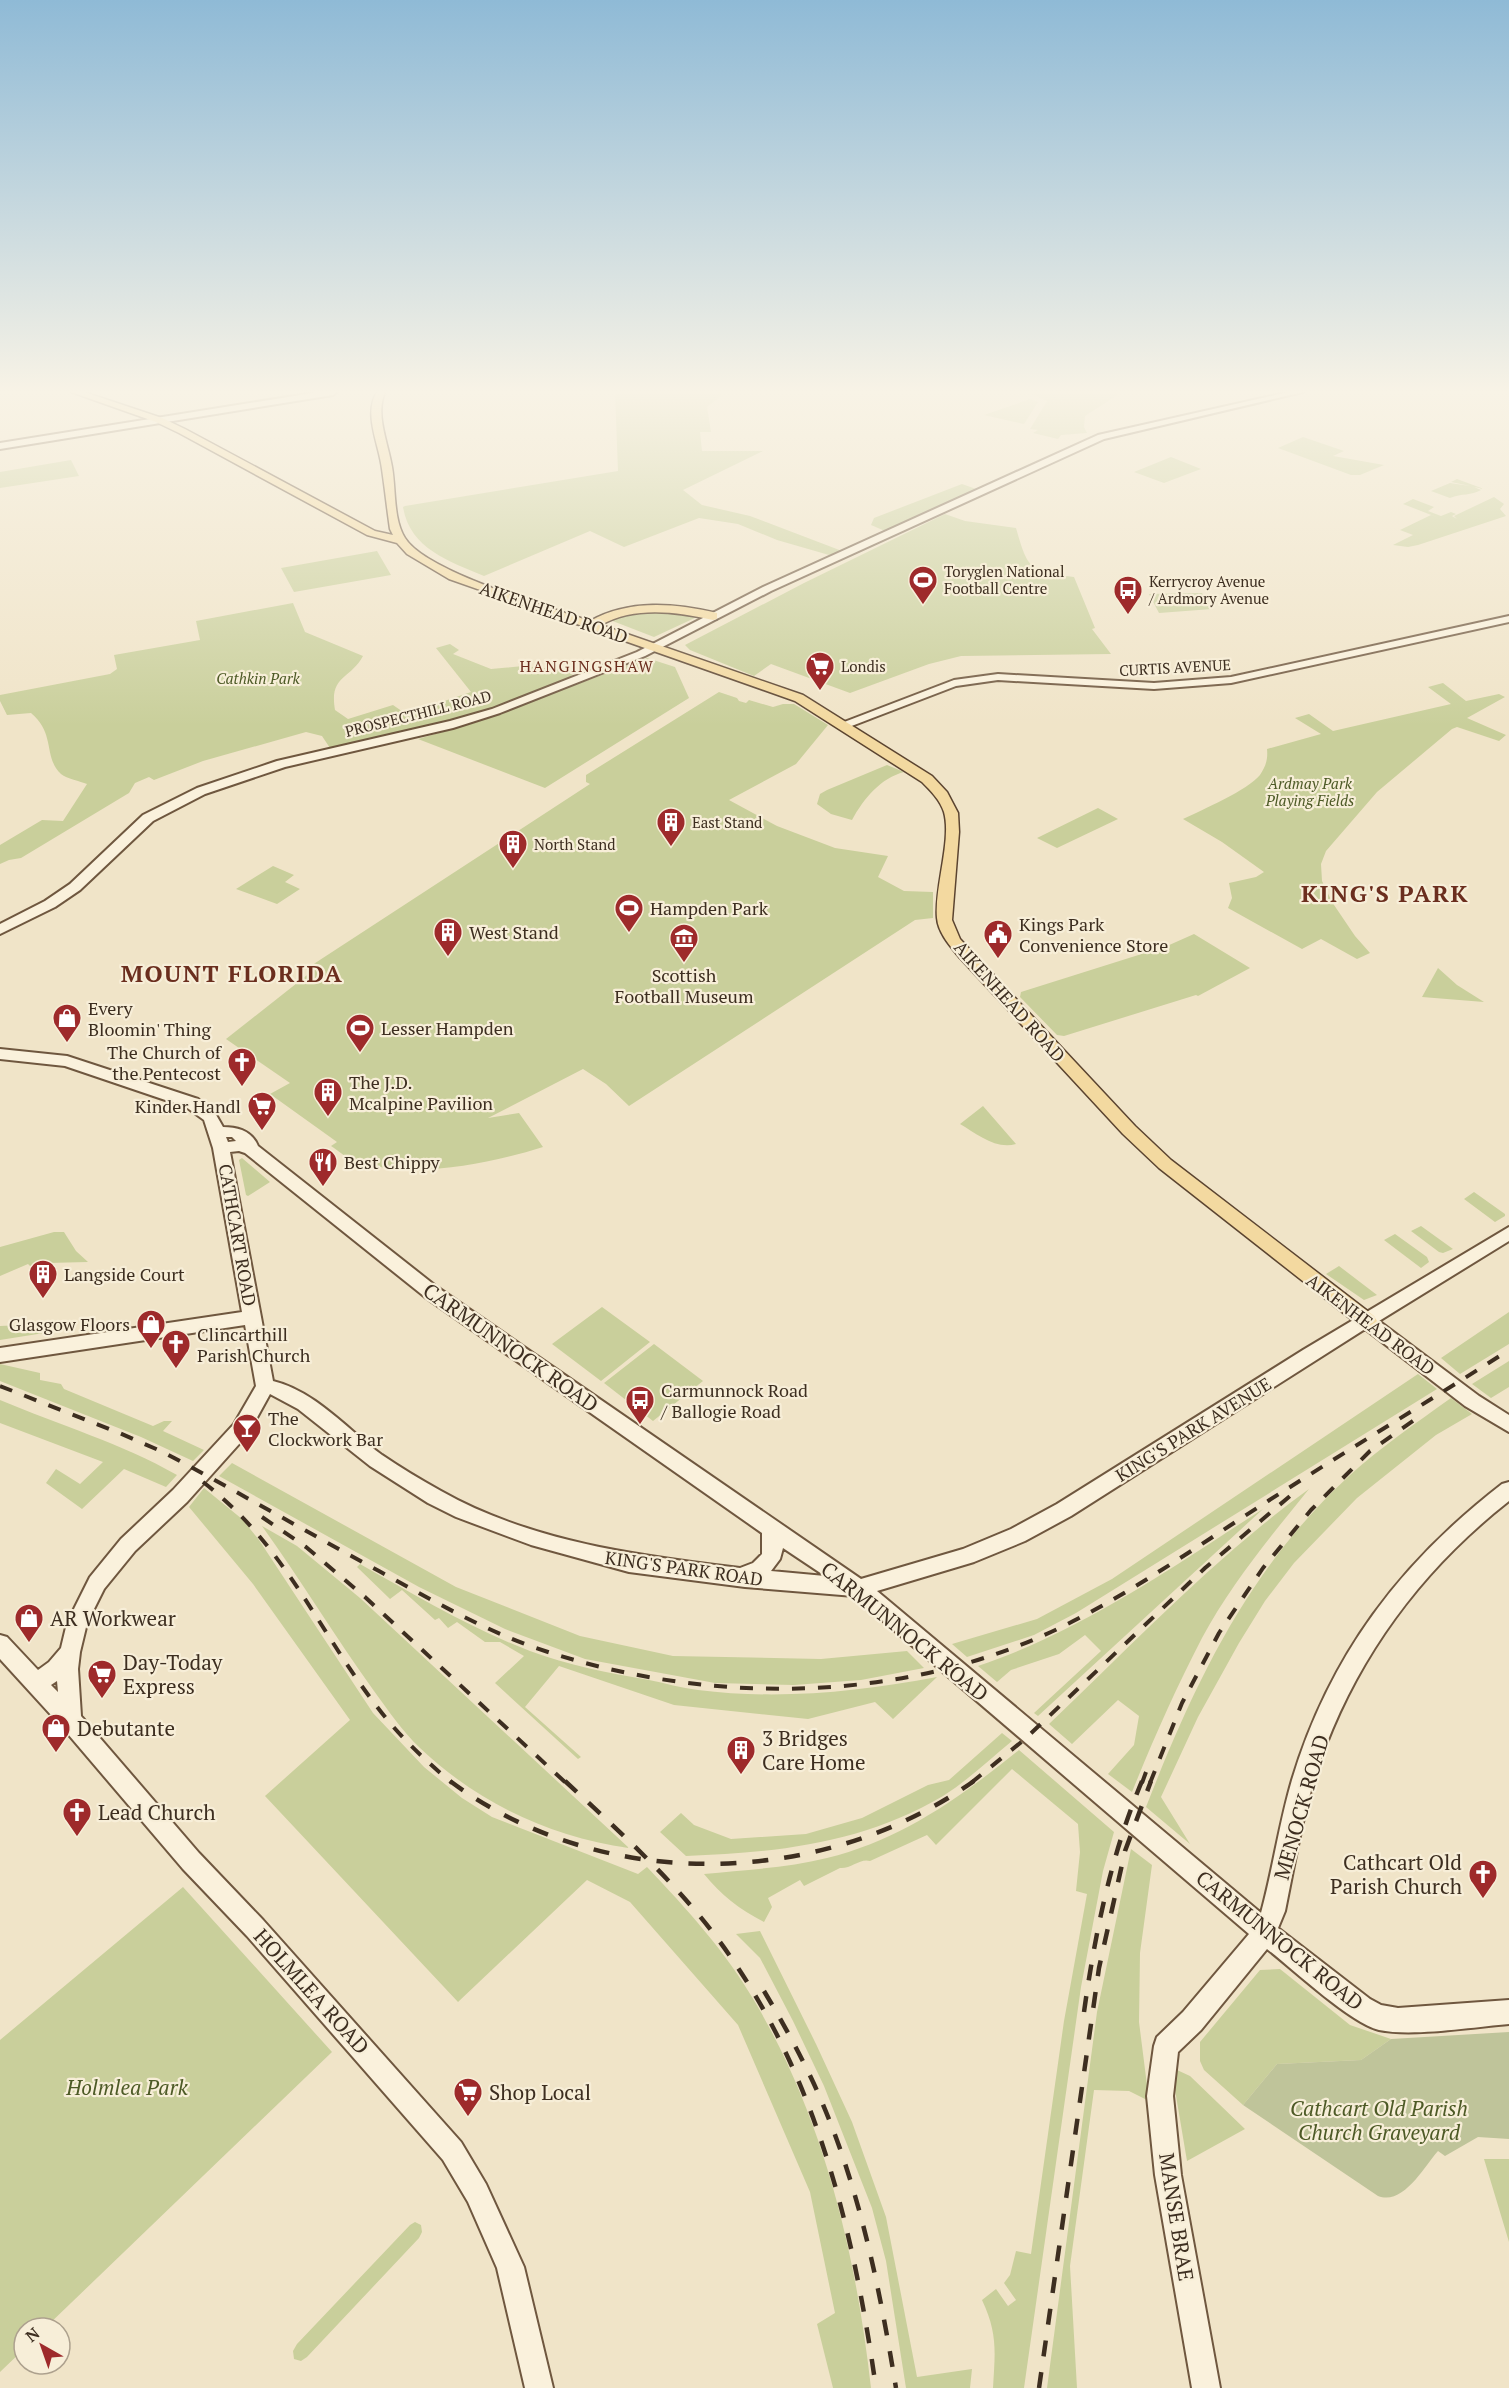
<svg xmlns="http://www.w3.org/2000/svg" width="1509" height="2388" viewBox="0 0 1509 2388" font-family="'PT Serif',serif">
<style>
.green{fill:#c9cf9b}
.cemetery{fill:#bfc49a}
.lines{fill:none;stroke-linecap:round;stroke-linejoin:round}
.secondary-casing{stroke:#6f573f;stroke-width:4}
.primary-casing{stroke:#5b4430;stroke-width:3}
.secondary{fill:#faf1dc;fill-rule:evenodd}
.primary{fill:#f3d9a0;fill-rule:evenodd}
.rail-far1{stroke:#3d2e20;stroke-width:4;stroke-dasharray:13 13;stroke-linecap:butt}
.rail{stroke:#3d2e20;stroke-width:4.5;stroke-dasharray:16 16;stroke-linecap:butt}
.labels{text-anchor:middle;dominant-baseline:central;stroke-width:4.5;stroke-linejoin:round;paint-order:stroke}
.far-poi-label{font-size:15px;fill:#3d2e20;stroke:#f7eed8;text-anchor:start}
.far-street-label{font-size:15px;fill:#3d2e20;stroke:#f7eed8}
.far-park-label{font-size:15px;font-style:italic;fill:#4d5a26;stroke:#f7eed8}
.far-neighbourhood-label{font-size:16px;letter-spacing:1.5px;fill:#6b2e1e;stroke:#f7eed8}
.street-label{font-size:18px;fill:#3d2e20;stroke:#f7eed8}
.poi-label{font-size:18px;fill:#3d2e20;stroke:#f7eed8;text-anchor:start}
.near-street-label{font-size:21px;fill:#3d2e20;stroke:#f7eed8}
.near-poi-label{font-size:21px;fill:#3d2e20;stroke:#f7eed8;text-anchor:start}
.near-park-label{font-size:21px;font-style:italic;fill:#4d5a26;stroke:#f7eed8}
.district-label{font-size:24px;font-weight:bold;letter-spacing:1.5px;fill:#6b2e1e;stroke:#f7eed8}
</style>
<rect width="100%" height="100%" fill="#f0e4c8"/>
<path class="green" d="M615,392h107l-1,4 -14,11 4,25h-11l2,19h61l-80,39 19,15 48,11 92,35 -13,4 -52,-15 -39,-16 -39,-6 -75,29 -34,-16 -106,45c-35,-15 -74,-27 -81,-69l2,-1 213,-35z
M1028,392h94l-37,24 -1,11 3,6 -26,2 -3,4 -25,-6 5,-3 -8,-1 17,-28z
M1030,399l8,3 -14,22 -40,-9z
M1303,437l41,14 -11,5 51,9 -24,10h-9l-73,-27z
M1171,457l30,12 -37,14 -30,-11z
M71,460l8,16 -79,12v-16z
M1457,479l27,10 -10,-2 7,3c-10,6 -19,3 -31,8l-19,-7 19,-8 20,3 -19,-4z
M962,484l14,5 -91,42 -14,-6 3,-7z
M1494,497l10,7 -4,5 6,7 -88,29 -10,2 -15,-2 20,-10 -13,-5 31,-15 8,3 -36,-14 10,-5 21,8 -6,4 13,5 10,-4 5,2 -4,2 5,3 -3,-3z
M945,514l20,7 51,7c12,42 14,44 58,49l21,51 -3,1 19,25 -150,2 -32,8 -79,29 -79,-29 -17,12 -64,-26 -5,-5 119,-62z
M377,551l14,24 -97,17 -13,-24z
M1202,593l10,16 -53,4 -10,-19z
M293,603l12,29 58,24c-13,24 -34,19 -28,54l13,9 45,-14 13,9 65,-22 -35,-44 14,-4 9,6 -6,4 38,15 32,-3 43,4 8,3 -4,4 -91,36 -60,17 -89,18 -8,-12 -16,-4 -103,29 -49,19 -5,-3 -14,6 -6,10 -108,65 -12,2 -9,4v-19l42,-25 21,1 24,-37c-7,-3 -20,-5 -26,-10 -18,-17 -5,-40 -30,-61l-24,2 -7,-14v-6l110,-21 7,-5 -3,-14 86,-15 -4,-19z
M680,612l19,4 -45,21 -44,-17 25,-7z
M647,658l28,9 14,31 -144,90 -127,-49 59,-17z
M1443,683l23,18 33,-7 6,3 -38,21 39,17 -7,6 -42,-14 -5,2 -75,63 -51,59 -5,13 1,17 10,21 23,34 15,17 -13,6 -36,-20 -19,10 -74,-41 4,-10 -3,-15 27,-6 8,-5 -42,-30 -39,-23c19,-9 65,-29 77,-44 6,-9 8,-16 7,-26l54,-15 -26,-16 14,-4 24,17 118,-27 -23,-17z
M719,692l18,6 2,3 7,2 3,-3 24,7 10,-3h11l34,21 -32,39 -67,36 48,26 58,22 53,8 -10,21 26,14 29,1v26l-18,2 -286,186 -23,-22 -23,-15 -95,49 31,-5 24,34c-58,18 -124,31 -184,16 -10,-3 -19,-11 -28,-17l6,-4 -67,-48 20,-11 -64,-44 85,-67 -5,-3 284,-185 -4,-2v-7z
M887,765l17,7c-23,6 -40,26 -52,48l-21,-6 -14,-10 3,-10 7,-4z
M1098,808l20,11 -61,29 -20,-10z
M273,866l21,9 -9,7 15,7 -23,15 -41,-15z
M1194,934l56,34 -52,28 -2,-1 -132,41 -7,-1 -37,-38 1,-5 146,-46z
M1438,968l19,17 27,17 -62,-5z
M983,1106l33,38c-20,6 -39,-10 -56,-20z
M242,1158l28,24 -22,14 -2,-1 -7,-35z
M1474,1192l31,22v2l-10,6 -31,-23z
M1421,1226l32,23 -10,4 -4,-1 -28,-21z
M54,1232h10l12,19 12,11 -41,1 -17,3 -2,-2 -28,12v-29z
M1395,1234l32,23 2,5 -8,6 -37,-28z
M1339,1266l38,29 -13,5 -38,-26z
M602,1307l48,35 -49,39 -49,-37z
M1509,1312v32l-49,30 -19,-16z
M65,1323l4,6 -69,11v-14z
M654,1344l49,37 -50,40 -49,-38z
M1509,1361v26l-18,11 -19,-14z
M0,1364l40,9v7l21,4 3,5 89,37 11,-5h8l-9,10 41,19 -11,11 -52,-24 -141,-56z
M1418,1374l19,15 -361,224 -42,22 -67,22 -15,-13 85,-25 75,-40z
M1451,1398l21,16 -36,21 -79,63 -63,65 -29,38 -26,42 -41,74 -37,80 29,47 -44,-37c49,-125 102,-238 203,-331 32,-29 67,-53 102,-78z
M0,1400c59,25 121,43 177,75l-11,12 -42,-18 -42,40 -36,-26 10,-14 24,15 23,-22 -103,-39z
M232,1463l224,124 124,49 93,20 148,3 86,-8 17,17 -63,12 -67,5 -79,-2 -130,-24 -80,-30 -86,-42 -200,-111z
M204,1488l38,31 17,21 114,173 51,54 38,31 30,19 146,57 9,-7c39,41 79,85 108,135 69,117 101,252 116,386h-38l-16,-64 18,-11 -25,-121 -72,-167 -108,-123 -43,-22 -129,122 -193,-206 85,-76 -97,-136 -64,-77z
M1309,1489c-38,47 -78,95 -107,149 -26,50 -49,102 -70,154l-24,-18 26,-29 5,-29 -21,-16 -46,44 -23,-20c84,-80 166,-167 260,-235z
M1263,1509l-225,207 -4,-3 67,-62 -16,-16 -26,19 -48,16 -14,12 -19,-16c104,-35 193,-98 285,-157z
M262,1526l35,20 63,52 269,250c-79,-11 -151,-45 -209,-100 -18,-17 -32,-38 -46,-57 -39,-54 -73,-111 -112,-165z
M360,1564c55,31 110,64 170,87 38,14 78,22 119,29 16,3 32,8 49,10 80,10 160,2 239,-13l-44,42 -18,-17 -67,17 -134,-14 -115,-39 -34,41 56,50 -3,2 -83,-76 29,-27 -24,-14h-15l-28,-20 -9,6 -9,-10 -4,2 -33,-30 -12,9 -33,-32z
M1002,1733l10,8c-23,19 -45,40 -69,55 -79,47 -167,57 -257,60l-26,-24 21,-19 13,12 37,14 75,-5 56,-16 66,-33 21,-5z
M1019,1750l95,82 -11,39 -22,116 -57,401h-31c2,-36 5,-54 -11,-88l14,-11 12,17 8,-6 -12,-17 6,-8 6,-24 15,3 33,-233 23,-127 -11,-3 4,-39 -2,-28 -66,-55 -76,76 -9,-10 -57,26c-10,-3 -19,8 -30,7l-36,18 -4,-6 -32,18 4,9 -8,15c-25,-13 -43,-27 -60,-48 40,-4 83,-6 123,-16 74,-18 134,-61 192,-108z
M1131,1849l21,16 -12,88 -1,69 10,79 -20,-10 -35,-1 -24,176 7,122h-30l50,-376z
M183,1887l149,165 -287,276h-21v21l-24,23v-332z
M760,1931l56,113 36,78 34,95 31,160 55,-8 -2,19h-64l-20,-127 -14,-53 -48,-122 -31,-65 -33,-63 -24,-24z
M1280,1969l70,56 41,14 -30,21 -84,4 -34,41 -39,-35 -4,-9v-19l60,-72z
M1177,2070l13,6 55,53 -58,32 -14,-83z
M1484,2159h25v83z
M415,2222l6,3 1,7 -3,6 -112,119 -6,4 -7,-2 -1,-8 4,-7 113,-119z"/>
<path class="cemetery" d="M1509,2032v107l-31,-2 -33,19 -7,-5c-14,16 -35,55 -60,45l-135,-91 34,-41 84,-4 30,-21z"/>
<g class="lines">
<g class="secondary-casing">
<path id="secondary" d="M319,392h18l-4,3 -333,54v-6z
M1289,392h14l-199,47 -333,152 -126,65 -145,57 -47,15 -168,39 -80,27 -52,27 -73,69 -25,17 -55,27v-10l45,-23 25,-17 73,-69 54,-27 80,-27 173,-40 42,-12 145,-57 126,-65 335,-152z
M1509,616v6l-278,61 -77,6 -156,-9 -42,6 -107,41h-8l-2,-3 115,-44 44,-6 156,9 77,-6z
M0,1049l67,7 131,43 17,14 8,14c15,0 29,4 35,19l179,141 424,292 102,-30 48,-20 46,-25 246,-154 206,-123v14l-130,80 100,75 30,19v17l-44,-26 -100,-77 -294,187 -46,25 -51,21 -97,29 384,322c12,-44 18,-89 31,-133 38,-125 108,-217 210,-296l7,-2v19c-88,69 -153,157 -190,263 -16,48 -24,98 -34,147l-7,17 92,71 11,6 17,3 111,-8v24c-35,3 -97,13 -130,6 -29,-7 -86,-61 -112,-81l-66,81 -23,22 -5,44 8,79 39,213h-28l-37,-213 -8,-79 7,-50 3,-9 26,-25 66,-78 -395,-338 -109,-9 -116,-15 -98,-27 -75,-28 -28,-14 -58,-37 -72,-57 -28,-15 -22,40 -61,68 -52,49 -31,38 -17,34 -7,29 -2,17 3,47 118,137 64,67 198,222 25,42 38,83 29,121h-28l-28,-120 -29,-66 -25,-42 -196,-224 -64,-67 -121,-142 -62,-68v-24l7,2 31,33 11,-8 12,-14 6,-25 23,-46 31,-38 52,-49 61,-66 22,-38 -11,-61 -245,37v-14l242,-36 -29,-164 -9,-28 -18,-13 -121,-41 -65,-7zM226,1137h6l4,4 -8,1zM239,1151l6,2 180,144 337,236v21l-9,9 -13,5c-101,-12 -209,-26 -299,-77 -20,-11 -40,-23 -59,-36 -34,-25 -67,-64 -109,-74l-43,-229zM783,1548l42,28 -54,-5 9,-12zM57,1681l1,11 -7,-7z"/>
</g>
<g class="primary-casing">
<path id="primary" d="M71,392h13l78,26 23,11 190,102 18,4 -3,-6c-3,-20 -5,-40 -8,-60 -3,-25 -19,-55 -5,-77h8c-10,23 3,50 7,75 4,22 1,52 13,71 21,34 144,69 185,83 39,-22 85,-18 127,-8v6l-4,1c-37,-8 -78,-14 -112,5l202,70 129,81 15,16 11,21 1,19 -7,88 8,19 175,187 36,34 203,156 3,5 -3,5 -7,2 -7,-2 -201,-158 -36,-34 -163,-176c-9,-11 -22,-25 -23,-40 -3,-30 15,-78 7,-106 -4,-12 -13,-21 -22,-30l-127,-81 -346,-122 -42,-25 -10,-11 -30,-8 -188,-102 -23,-11z"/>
</g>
<use href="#secondary" class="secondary"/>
<use href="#primary" class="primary"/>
<path class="rail-far1" d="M0,1386l117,46 46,20c73,39 144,80 216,119 51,28 99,56 154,76 165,57 357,59 518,-15 77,-36 146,-86 217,-131 80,-51 161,-100 241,-151
M203,1482c82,63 114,147 175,226 22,29 47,52 74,75
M262,1517l44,30 59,50 201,186
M971,1783l54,-44 180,-171 85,-72
M1142,1783l4,-11
M1150,1783l32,-80 37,-70 44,-65 48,-58 59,-59 50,-35"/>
<path class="rail" d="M450,1781c152,113 371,108 524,0
M565,1781c52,48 106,97 149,153 101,133 139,292 162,454
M764,1991c18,30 35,61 50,93 44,96 65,200 82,304
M1084,2012c11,-79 27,-157 58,-231
M1039,2388l60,-420 26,-117 26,-70"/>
</g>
<linearGradient id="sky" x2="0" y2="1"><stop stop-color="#8fbad6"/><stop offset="0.54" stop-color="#f8f3e6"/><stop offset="1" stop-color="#f8f3e6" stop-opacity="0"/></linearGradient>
<rect width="1509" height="726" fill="url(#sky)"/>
<defs>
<g id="stadium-pin" transform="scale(1.5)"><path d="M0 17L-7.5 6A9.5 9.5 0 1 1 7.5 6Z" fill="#9e2a2b" stroke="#f7eed8"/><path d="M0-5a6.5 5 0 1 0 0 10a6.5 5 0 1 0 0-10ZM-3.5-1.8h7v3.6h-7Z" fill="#fff"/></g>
<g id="bus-pin" transform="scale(1.5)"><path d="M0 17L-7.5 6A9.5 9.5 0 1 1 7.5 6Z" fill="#9e2a2b" stroke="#f7eed8"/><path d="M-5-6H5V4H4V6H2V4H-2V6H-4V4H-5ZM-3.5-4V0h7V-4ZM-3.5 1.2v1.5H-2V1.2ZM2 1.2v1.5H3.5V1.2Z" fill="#fff"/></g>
<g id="supermarket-pin" transform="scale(1.5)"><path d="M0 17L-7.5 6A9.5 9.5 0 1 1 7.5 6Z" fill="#9e2a2b" stroke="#f7eed8"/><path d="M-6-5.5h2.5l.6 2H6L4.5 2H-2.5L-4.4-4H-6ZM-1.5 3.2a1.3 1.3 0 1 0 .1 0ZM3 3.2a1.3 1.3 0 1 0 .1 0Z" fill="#fff"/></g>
<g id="building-pin" transform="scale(1.5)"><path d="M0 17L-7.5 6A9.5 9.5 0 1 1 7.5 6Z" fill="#9e2a2b" stroke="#f7eed8"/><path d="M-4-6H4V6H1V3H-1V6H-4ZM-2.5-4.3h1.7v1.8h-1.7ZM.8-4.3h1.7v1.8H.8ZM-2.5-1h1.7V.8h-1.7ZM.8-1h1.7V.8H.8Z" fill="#fff"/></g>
<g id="civic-pin" transform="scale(1.5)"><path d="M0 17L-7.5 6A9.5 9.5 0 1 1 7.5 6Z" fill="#9e2a2b" stroke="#f7eed8"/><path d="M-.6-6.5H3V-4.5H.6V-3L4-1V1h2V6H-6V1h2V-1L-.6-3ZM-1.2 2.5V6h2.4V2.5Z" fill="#fff"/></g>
<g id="museum-pin" transform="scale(1.5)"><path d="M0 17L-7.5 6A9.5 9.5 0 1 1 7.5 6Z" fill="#9e2a2b" stroke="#f7eed8"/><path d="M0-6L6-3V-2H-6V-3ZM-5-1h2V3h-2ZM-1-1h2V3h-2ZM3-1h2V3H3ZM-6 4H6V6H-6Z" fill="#fff"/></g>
<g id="shop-pin" transform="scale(1.5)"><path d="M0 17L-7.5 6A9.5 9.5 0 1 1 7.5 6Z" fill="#9e2a2b" stroke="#f7eed8"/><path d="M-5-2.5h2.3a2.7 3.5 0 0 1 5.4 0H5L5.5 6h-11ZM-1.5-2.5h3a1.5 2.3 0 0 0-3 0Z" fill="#fff"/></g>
<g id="church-pin" transform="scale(1.5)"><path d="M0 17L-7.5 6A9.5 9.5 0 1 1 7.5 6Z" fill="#9e2a2b" stroke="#f7eed8"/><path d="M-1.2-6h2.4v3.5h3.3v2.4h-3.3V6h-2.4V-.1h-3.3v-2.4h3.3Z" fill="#fff"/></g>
<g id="restaurant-pin" transform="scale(1.5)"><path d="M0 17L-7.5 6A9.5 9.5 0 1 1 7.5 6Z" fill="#9e2a2b" stroke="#f7eed8"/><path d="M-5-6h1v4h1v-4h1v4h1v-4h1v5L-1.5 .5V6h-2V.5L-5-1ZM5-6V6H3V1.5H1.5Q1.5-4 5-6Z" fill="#fff"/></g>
<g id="bar-pin" transform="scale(1.5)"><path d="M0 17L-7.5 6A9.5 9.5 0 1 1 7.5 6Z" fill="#9e2a2b" stroke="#f7eed8"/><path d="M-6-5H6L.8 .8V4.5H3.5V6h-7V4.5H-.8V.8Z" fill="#fff"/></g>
</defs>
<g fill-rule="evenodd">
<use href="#stadium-pin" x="923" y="580"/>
<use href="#bus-pin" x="1128" y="590"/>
<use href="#supermarket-pin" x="820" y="666"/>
<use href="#building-pin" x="671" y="822"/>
<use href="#building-pin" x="513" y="844"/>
<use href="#stadium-pin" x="629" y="908"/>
<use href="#building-pin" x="448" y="932"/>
<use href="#civic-pin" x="998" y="934"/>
<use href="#museum-pin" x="684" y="938"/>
<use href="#shop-pin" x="67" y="1018"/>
<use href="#stadium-pin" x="360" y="1028"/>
<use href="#church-pin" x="242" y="1062"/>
<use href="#building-pin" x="328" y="1092"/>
<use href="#supermarket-pin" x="262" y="1106"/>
<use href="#restaurant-pin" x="323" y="1162"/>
<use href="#building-pin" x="43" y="1274"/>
<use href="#shop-pin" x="151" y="1324"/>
<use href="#church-pin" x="176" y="1344"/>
<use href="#bus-pin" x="640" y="1400"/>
<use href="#bar-pin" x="247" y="1428"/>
<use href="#shop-pin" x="29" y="1618"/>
<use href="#supermarket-pin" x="102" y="1674"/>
<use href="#shop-pin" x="56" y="1728"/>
<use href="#building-pin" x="741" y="1750"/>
<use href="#church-pin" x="77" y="1812"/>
<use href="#church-pin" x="1483" y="1874"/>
<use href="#supermarket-pin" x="468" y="2092"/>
</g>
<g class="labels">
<g class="far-poi-label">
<text x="944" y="571">Toryglen National<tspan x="944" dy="17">Football Centre</tspan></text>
<text x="1149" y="581">Kerrycroy Avenue<tspan x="1149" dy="17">/ Ardmory Avenue</tspan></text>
<text x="841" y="666">Londis</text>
<text x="692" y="822">East Stand</text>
<text x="534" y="844">North Stand</text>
</g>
<g class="far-street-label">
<text transform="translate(1175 667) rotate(-3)">CURTIS AVENUE</text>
<text transform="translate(418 713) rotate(-14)">PROSPECTHILL ROAD</text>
</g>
<g class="far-park-label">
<text x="258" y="678">Cathkin Park</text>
<text x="1310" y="783">Ardmay Park<tspan x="1310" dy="17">Playing Fields</tspan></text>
</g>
<g class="far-neighbourhood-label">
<text x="587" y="666">HANGINGSHAW</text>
</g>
<g class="street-label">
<text transform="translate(554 612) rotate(19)">AIKENHEAD ROAD</text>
<text transform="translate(1010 1001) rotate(48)">AIKENHEAD ROAD</text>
<text transform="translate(238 1235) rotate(80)">CATHCART ROAD</text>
<text transform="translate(1371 1324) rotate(37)">AIKENHEAD ROAD</text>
<text transform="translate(1193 1429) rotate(-32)">KING'S PARK AVENUE</text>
<text transform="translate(684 1568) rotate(8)">KING'S PARK ROAD</text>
</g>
<g class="poi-label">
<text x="650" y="908">Hampden Park</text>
<text x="1019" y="924">Kings Park<tspan x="1019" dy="21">Convenience Store</tspan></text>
<text x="469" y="932">West Stand</text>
<text x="684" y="975" text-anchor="middle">Scottish<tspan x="684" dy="21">Football Museum</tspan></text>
<text x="88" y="1008">Every<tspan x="88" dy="21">Bloomin' Thing</tspan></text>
<text x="381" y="1028">Lesser Hampden</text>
<text x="221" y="1052" text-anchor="end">The Church of<tspan x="221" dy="21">the Pentecost</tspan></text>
<text x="349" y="1082">The J.D.<tspan x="349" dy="21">Mcalpine Pavilion</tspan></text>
<text x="241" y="1106" text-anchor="end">Kinder Handl</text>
<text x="344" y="1162">Best Chippy</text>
<text x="64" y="1274">Langside Court</text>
<text x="130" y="1324" text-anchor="end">Glasgow Floors</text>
<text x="197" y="1334">Clincarthill<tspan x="197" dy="21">Parish Church</tspan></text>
<text x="661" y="1390">Carmunnock Road<tspan x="661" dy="21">/ Ballogie Road</tspan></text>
<text x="268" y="1418">The<tspan x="268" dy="21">Clockwork Bar</tspan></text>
</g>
<g class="near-street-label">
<text transform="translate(511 1347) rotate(35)">CARMUNNOCK ROAD</text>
<text transform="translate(905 1631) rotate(39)">CARMUNNOCK ROAD</text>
<text transform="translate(1301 1807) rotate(-74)">MENOCK ROAD</text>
<text transform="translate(1280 1940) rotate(39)">CARMUNNOCK ROAD</text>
<text transform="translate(312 1991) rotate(48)">HOLMLEA ROAD</text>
<text transform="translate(1177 2217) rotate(81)">MANSE BRAE</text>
</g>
<g class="near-poi-label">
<text x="50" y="1618">AR Workwear</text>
<text x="123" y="1662">Day-Today<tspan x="123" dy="24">Express</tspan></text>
<text x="77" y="1728">Debutante</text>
<text x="762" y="1738">3 Bridges<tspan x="762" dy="24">Care Home</tspan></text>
<text x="98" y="1812">Lead Church</text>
<text x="1462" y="1862" text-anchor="end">Cathcart Old<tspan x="1462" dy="24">Parish Church</tspan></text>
<text x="489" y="2092">Shop Local</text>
</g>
<g class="near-park-label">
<text x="127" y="2087">Holmlea Park</text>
<text x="1379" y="2108">Cathcart Old Parish<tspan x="1379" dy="24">Church Graveyard</tspan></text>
</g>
<g class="district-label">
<text x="1385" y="893">KING'S PARK</text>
<text x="232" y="973">MOUNT FLORIDA</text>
</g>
</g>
<g transform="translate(42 2346) rotate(320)"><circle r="28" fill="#f7eed8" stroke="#ada18e" stroke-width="1.5"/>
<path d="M0-4.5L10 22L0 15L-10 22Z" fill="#9e2a2b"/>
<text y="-9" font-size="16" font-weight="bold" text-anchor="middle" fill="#3d2e20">N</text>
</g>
</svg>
